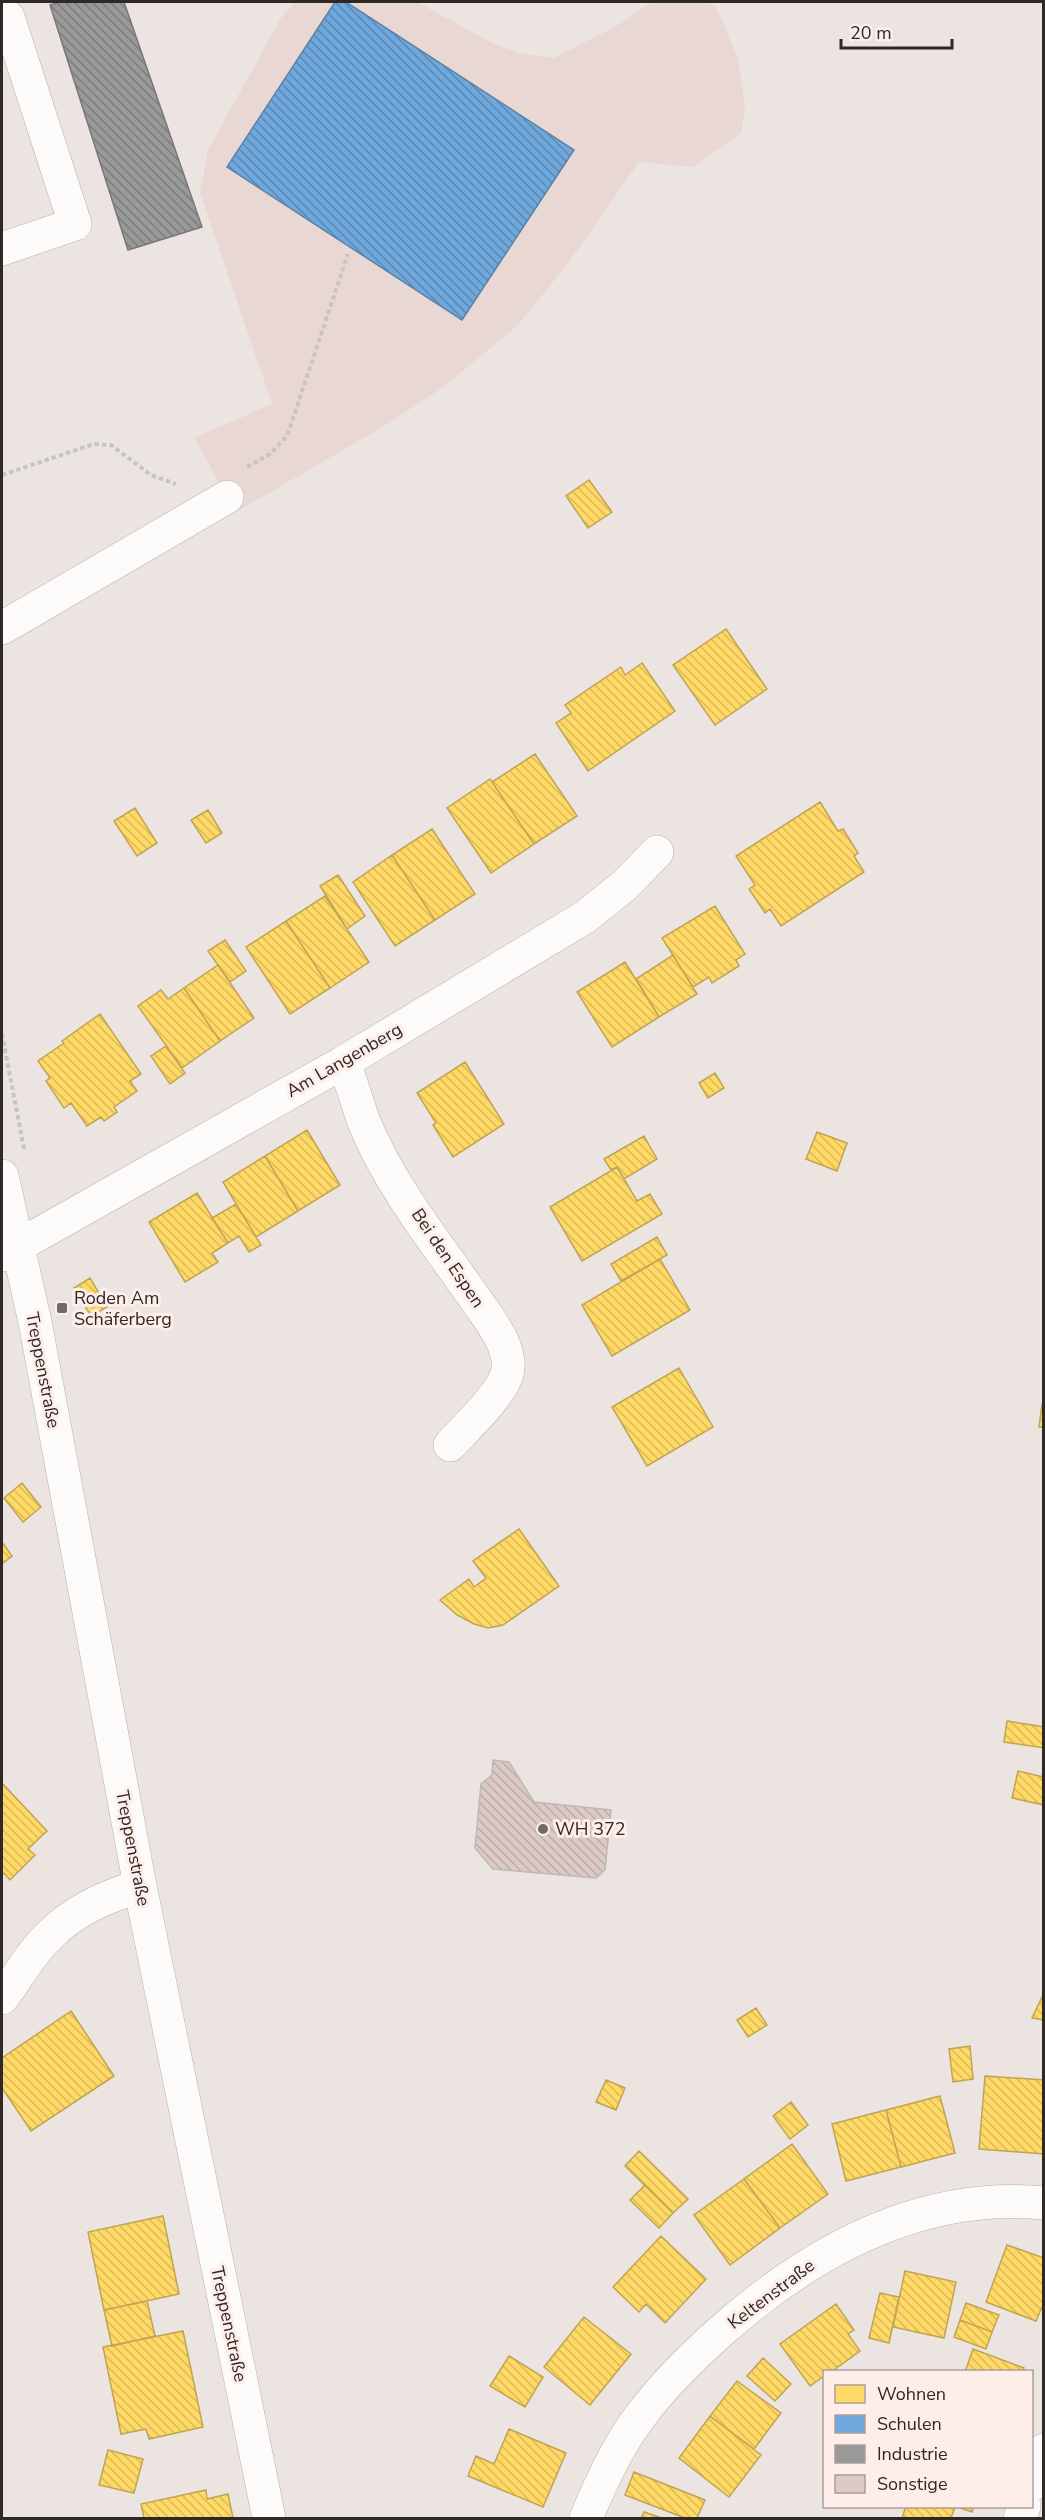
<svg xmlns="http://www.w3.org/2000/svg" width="1045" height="2520" viewBox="0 0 1045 2520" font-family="'Nunito Sans',sans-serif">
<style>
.built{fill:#e8d7d2}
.homes{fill:url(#homes-back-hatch);stroke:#c0a453;stroke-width:1.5}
.schools{fill:url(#schools-back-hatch);stroke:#5c82a6;stroke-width:1.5}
.industry{fill:url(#industry-back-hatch);stroke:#797777;stroke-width:1.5}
.building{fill:url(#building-back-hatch);stroke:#beb7b6;stroke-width:1.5}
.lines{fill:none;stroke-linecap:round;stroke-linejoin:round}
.minor-casing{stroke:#b6b0ae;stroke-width:34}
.path{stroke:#c7c5c4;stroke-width:4;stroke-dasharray:4.5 3;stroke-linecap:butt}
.minor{stroke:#fcfbfa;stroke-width:33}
.poi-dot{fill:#706a68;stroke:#feeeea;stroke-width:2}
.labels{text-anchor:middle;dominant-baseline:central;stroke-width:6;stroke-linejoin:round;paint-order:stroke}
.street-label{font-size:18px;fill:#2e2827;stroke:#feeeea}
.poi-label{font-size:18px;fill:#2e2827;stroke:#feeeea;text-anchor:start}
</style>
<defs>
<pattern id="homes-back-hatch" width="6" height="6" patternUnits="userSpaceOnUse" patternTransform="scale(1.5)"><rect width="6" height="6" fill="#ffd966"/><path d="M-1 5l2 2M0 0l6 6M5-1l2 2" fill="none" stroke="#dbba58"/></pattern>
<pattern id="schools-back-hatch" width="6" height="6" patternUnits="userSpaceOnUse" patternTransform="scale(1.5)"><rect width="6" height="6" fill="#6fa8dc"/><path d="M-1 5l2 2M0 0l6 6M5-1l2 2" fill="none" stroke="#5c89b2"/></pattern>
<pattern id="industry-back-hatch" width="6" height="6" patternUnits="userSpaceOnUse" patternTransform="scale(1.5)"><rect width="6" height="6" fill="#999"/><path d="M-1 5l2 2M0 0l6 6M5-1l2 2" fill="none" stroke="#7d7d7d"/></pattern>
<pattern id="building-back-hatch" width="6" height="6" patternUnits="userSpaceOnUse" patternTransform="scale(1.5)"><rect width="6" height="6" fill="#ddcac4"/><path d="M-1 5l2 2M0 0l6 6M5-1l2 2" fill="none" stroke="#beaea8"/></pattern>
</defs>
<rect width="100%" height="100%" fill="#ece4e1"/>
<path class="built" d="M295,2h122l79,43 28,9 30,4 68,-35 29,-21h59l7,7 21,50 7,48 -4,26 -48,34 -54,-5 -73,104 -50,61 -74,61 -64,42 -142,82 -42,-74 78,-34 -72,-212 8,-42 73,-132z"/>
<path class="homes" d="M589,480l23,32 -24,16 -22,-32z
M726,629l41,60 -52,36 -42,-60z
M642,663l33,48 -87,60 -32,-48 15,-10 -6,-8 56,-38 4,8z
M535,754l42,62 -43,28 -42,-62z
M490,779l44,65 -43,29 -44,-65z
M820,802l18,29 5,-2 15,24 -4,3 10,16 -83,54 -11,-17 -5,4 -16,-24 6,-4 -19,-29z
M135,808l22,35 -20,13 -23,-35z
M208,810l14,23 -16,10 -15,-23z
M432,829l43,65 -40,26 -43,-65z
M392,855l43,65 -40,26 -42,-64z
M338,875l27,41 -18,13 -27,-43z
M325,896l44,66 -39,26 -44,-67z
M715,906l30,48 -9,6 3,6 -27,17 -3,-6 -16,10 -31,-49z
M286,921l44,67 -40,26 -44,-67z
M225,940l21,31 -16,11 -22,-31z
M673,955l24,39 -38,23 -23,-38z
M625,962l34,55 -47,30 -35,-55z
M218,965l36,53 -34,23 -36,-53z
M184,988l36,53 -38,27 -44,-62 23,-16 7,9z
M100,1014l41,60 -11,7 7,10 -23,16 3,5 -13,9 -3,-4 -14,9 -16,-23 -7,5 -18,-27 4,-3 -12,-17 26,-18 -2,-2z
M166,1046l19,27 -15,11 -19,-28z
M465,1062l39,62 -51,33 -20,-32 3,-2 -19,-30z
M715,1073l9,15 -16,10 -9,-15z
M307,1130l33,55 -42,26 -33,-55z
M817,1132l30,11 -10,28 -31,-12z
M644,1136l13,23 -33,20 -7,-12 -6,3 -7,-11z
M265,1156l33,55 -42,26 -33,-55z
M617,1167l20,34 13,-7 12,20 -80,47 -32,-54z
M197,1193l31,50 -16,10 6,9 -33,20 -36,-60z
M236,1204l25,41 -12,7 -10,-16 -11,7 -16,-25z
M657,1237l10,18 -46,26 -10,-17z
M660,1259l30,51 -78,46 -30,-51z
M90,1278l17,29 -16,9 -17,-28z
M679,1368l34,59 -66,39 -35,-59z
M1042,1404h2v23h-5z
M22,1483l19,24 -18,15 -19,-24z
M519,1529l40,57 -56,39 -15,3 -14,-4 -17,-9 -17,-15 29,-21 5,8 12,-9 -13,-17z
M2,1542l10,14 -10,8z
M1007,1721l37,6v21l-40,-6z
M1018,1771l26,6v28l-32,-7z
M2,1783l45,48 -19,18 7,6 -25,25 -6,-7 -2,2z
M1044,1993v27l-12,-2z
M756,2008l11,17 -19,12 -11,-17z
M71,2011l43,65 -83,55 -29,-43v-30z
M970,2046l3,33 -20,3 -4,-33z
M985,2076l59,4v74l-65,-5z
M606,2080l19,8 -9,22 -20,-8z
M940,2096l15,57 -54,14 -15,-57z
M791,2102l17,23 -18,14 -17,-23z
M886,2110l15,57 -55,14 -14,-57z
M792,2144l36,50 -48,34 -36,-49z
M639,2151l49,48 -15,14 -48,-47z
M744,2179l36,49 -50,37 -36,-50z
M645,2185l28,28 -14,15 -29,-28z
M163,2216l16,78 -75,16 -16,-78z
M661,2236l45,43 -41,44 -19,-19 -7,8 -26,-25z
M1007,2245l37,13v44l-8,19 -50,-19z
M905,2271l51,11 -12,56 -51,-11z
M880,2293l19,4 -10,46 -20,-5z
M147,2301l8,35 -43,10 -8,-36z
M966,2303l33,12 -7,17 -32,-12z
M836,2304l18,26 -6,4 12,17 -29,21h-7v4l-14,10 -30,-42z
M584,2317l47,37 -41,51 -46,-38z
M960,2320l32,12 -6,17 -32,-12z
M183,2331l20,96 -54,12 -3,-10 -25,5 -18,-87z
M973,2349l51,19 -2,4h-57z
M509,2356l34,21 -18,30 -35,-21z
M763,2358l28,26 -16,17 -28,-25z
M737,2381l44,32 -27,36 -44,-33z
M710,2416l51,39 -32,42 -50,-39z
M509,2429l57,24 -23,54 -75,-31 8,-20 18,8z
M108,2450l35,9 -9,34 -35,-8z
M634,2472l71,28 -8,18h-12l-60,-23z
M206,2490l1,9 21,-5 5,24h-89l-3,-14z
M906,2506h48l1,1 -4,11h-49z
M954,2506h20l-2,6z
M644,2512l18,6h-21z"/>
<path class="schools" d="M335,2h11l228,148 -112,170 -235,-153z"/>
<path class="industry" d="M60,2h64l78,225 -74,23 -78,-245z"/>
<path class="building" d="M493,1760l16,2 25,40 77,8 -6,60 -9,8 -103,-9 -18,-21 6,-64 11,-9z"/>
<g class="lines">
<g class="minor-casing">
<path id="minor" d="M2,19l6,-2 67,207 -73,25
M2,628l225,-131
M344,1062c7,20 13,40 20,60 26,64 73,122 112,178 13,19 38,49 31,74 -6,21 -42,55 -57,71
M2,1176l33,146 105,564 129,632
M2,1255l342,-193 241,-145 40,-32 32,-33
M2,1998c15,-19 27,-43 45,-60 25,-27 58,-41 93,-52
M1032,2485l12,-35
M586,2518c13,-31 32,-73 53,-100 23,-32 52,-60 81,-86 90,-80 199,-141 324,-129
M1020,2518l4,-12"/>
</g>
<path class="path" d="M247,467l23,-13 17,-18 61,-182
M2,475l92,-31 17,1 40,30 25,9
M2,1034l22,115"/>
<use href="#minor" class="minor"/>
</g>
<g class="poi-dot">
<rect x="56" y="1302" width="12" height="12" rx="3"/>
<circle cx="543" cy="1829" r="6"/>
</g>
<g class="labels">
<g class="street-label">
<text transform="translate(344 1060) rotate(-30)">Am Langenberg</text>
<text transform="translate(448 1258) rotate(56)">Bei den Espen</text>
<text transform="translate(43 1370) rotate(79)">Treppenstraße</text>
<text transform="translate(133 1848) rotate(79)">Treppenstraße</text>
<text transform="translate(771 2294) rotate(-37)">Keltenstraße</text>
<text transform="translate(229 2324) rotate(78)">Treppenstraße</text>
</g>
<g class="poi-label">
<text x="74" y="1298">Roden Am<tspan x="74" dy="21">Schäferberg</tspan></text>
<text x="555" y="1829">WH 372</text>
</g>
</g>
<rect width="1045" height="2520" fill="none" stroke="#2e2827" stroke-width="6"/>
<rect x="823" y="2370" width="210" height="138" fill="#feeeea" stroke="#ab9f9c" stroke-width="1.5"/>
<rect x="835" y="2385" width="30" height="18" fill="#ffd966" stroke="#ab9f9c" stroke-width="1.5"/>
<text x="877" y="2400" font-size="18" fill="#2e2827">Wohnen</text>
<rect x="835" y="2415" width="30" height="18" fill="#6fa8dc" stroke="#ab9f9c" stroke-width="1.5"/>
<text x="877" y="2430" font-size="18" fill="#2e2827">Schulen</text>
<rect x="835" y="2445" width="30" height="18" fill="#999999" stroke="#ab9f9c" stroke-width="1.5"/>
<text x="877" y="2460" font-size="18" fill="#2e2827">Industrie</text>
<rect x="835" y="2475" width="30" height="18" fill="#ddcac4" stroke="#ab9f9c" stroke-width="1.5"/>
<text x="877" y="2490" font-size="18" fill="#2e2827">Sonstige</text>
<path d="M841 39v9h111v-9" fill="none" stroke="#2e2827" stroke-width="3"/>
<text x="850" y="39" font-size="18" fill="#2e2827" stroke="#feeeea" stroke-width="4.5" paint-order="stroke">20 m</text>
</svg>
